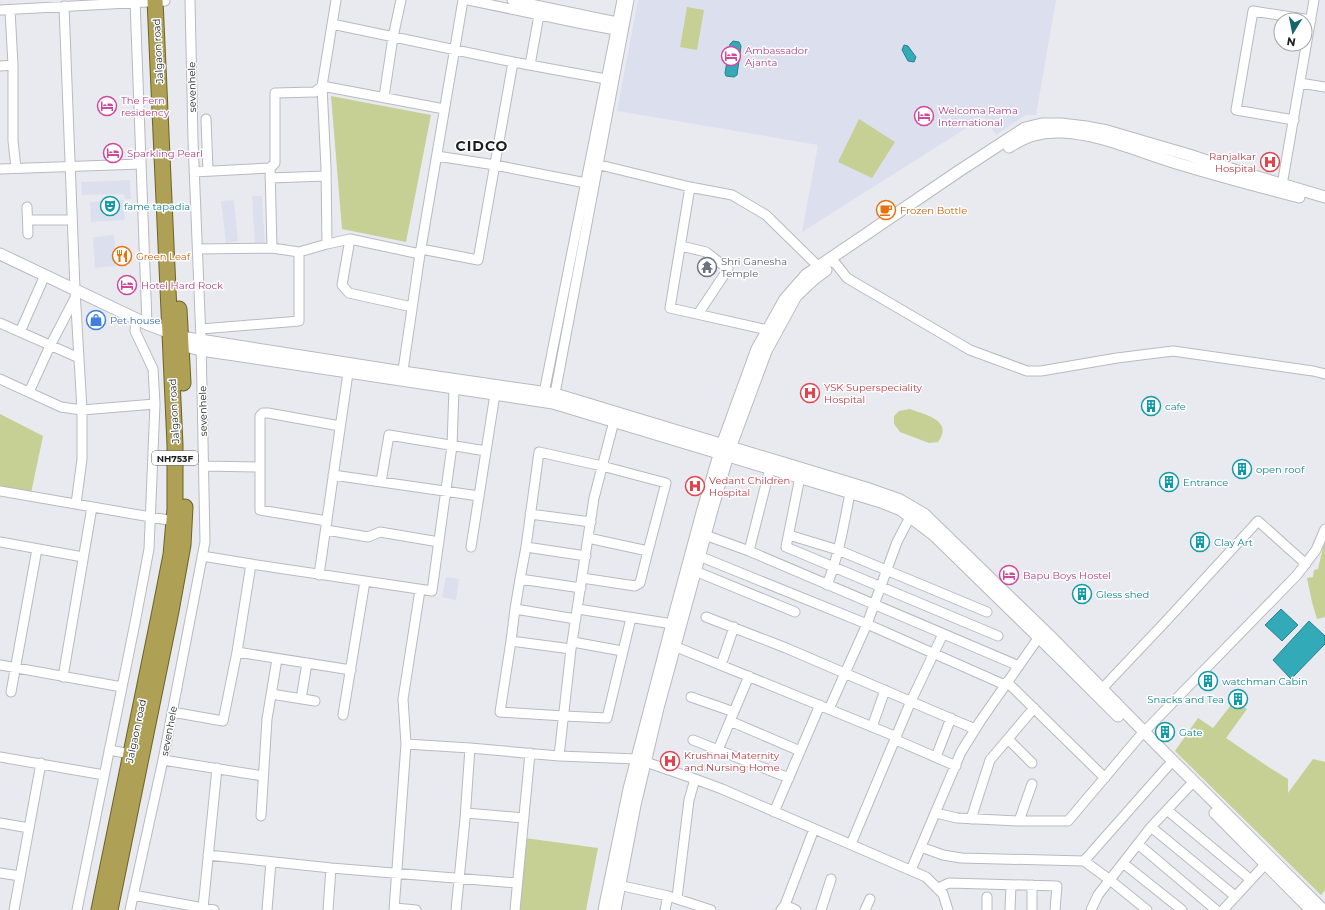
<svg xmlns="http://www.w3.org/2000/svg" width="1325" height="910" viewBox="0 0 1325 910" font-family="Montserrat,sans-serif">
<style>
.built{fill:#dce0ee}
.green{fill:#c6cf94}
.water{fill:#32aab7;stroke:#2b8089}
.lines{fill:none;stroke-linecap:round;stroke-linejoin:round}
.minor-casing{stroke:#b8bac0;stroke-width:11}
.tertiary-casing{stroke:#b8bac0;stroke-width:13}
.trunk-casing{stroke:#6d6326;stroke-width:17}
.minor{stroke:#fff;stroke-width:9}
.tertiary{stroke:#fff;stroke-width:11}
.trunk{stroke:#aea054;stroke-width:15}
.labels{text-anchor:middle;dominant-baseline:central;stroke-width:3;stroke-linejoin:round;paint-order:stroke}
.shield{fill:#fff;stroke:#606162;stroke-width:1}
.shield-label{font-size:9px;font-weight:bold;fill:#1c1d1f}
.hotel-label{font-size:10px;fill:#b23c85;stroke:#fff;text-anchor:start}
.street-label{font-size:10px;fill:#1c1d1f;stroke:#fff}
.health-label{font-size:10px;fill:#be3a42;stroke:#fff;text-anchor:start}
.culture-label{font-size:10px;fill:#0d838f;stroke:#fff;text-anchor:start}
.food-label{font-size:10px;fill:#c56008;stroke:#fff;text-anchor:start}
.worship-label{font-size:10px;fill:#5b616d;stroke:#fff;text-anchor:start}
.shop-label{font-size:10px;fill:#366cbe;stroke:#fff;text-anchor:start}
.district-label{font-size:14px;font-weight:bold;letter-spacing:1px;fill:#1c1d1f;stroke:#fff}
</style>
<rect width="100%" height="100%" fill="#e8eaf0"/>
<path class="built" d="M638,0h418l-20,115h-10l-30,20 -12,-18 -182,115 16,-87 -201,-34z
M130,180l1,19h-6l-1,-5 -42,1 -1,-13z
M252,196h10l3,49 -10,1z
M123,200l2,20 -34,2 -1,-20z
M234,200l4,41 -12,2 -5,-42z
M114,235l3,31 -22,2 -2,-31z
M446,577l13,2 -3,21 -14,-3z"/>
<path class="green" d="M687,7l17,3 -7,40 -17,-3z
M331,96l100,19 -25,127 -64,-13z
M859,119l36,23 -23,36 -34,-16z
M910,409c15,6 44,11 28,33l-9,1 -29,-11 -6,-8v-8l5,-5z
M0,414l43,22 -12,57 -31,-6z
M1325,539v78l-8,2 -5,-17 -5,-24 6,-1 1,-7 4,-1z
M1235,700l12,9 -21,29 44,30 18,11v14l25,-34 12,3v128l-4,5 -146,-144 23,-33 15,10z
M525,838l73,10 -12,62h-67z"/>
<path class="water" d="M733,41l6,1 2,4 -4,29 -3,2 -8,-1 -1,-3 5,-29z
M904,45l4,1 8,11 -2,5 -6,-1 -6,-11z
M1281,609l17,16 -16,16 -17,-16z
M1309,621l16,15v8l-34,35 -18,-19z"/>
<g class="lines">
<g class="minor-casing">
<path id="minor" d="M135,0l12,324
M336,0l-14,86 4,82 1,76 23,-5 70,15
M468,0l115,24 33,6 5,-2
M512,0l105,22 4,3
M64,6l11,284 7,120v49l-6,45
M0,10l165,-9
M10,10l3,55v76l3,27
M332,24l181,38 -35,198 -57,-11
M513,62l93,17
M530,65l9,-50
M0,66l13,-1
M1300,83l25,4
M384,97l9,-60 8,-37
M206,119l2,52
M1294,120l-58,-10 17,-99 58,9
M437,156l58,9 91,18
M592,163l98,24 42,8 34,20 57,56
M270,168l5,-5v-70l40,-1 7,-6 122,23
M0,169l141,-5
M194,172l76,-4 2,80 27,4
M270,178l56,-2
M690,187l-20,121 98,22
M1281,191l33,-191
M27,207l1,27
M28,220h44
M350,239l-8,46 7,8 63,14
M681,246l25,6 22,17 -30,45
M198,249l74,-1
M828,260l8,4 11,14 123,72 57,21h14l76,-13 56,-7 140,20 12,3
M0,323l79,35
M201,329l98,-8v-69l28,-8
M20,332l25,-57
M402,377l18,-123 43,-254
M0,379l61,28 21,3 73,-6
M29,392l21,-46 25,-48
M543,398l79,-398
M554,399l75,-399
M204,466l56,1
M333,475l146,21
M800,477l-14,70 212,89
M381,482l8,-47 97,16
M0,491l174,30
M530,514l61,8
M327,521l-67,-11v-94l3,-3h5l72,13
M326,530l42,7 12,-5 59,10
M705,535l44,16 270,115
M789,535l49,15 149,62
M0,542l83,15
M471,547l24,-153
M749,551l21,-83
M202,556l49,8 181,27 20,-145 2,-58
M586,556l-60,-9 13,-95 63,14 64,17 -18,68 -60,-13
M699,556l168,68 138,61
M695,571l100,41
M319,575l29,-202
M582,578l53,8 5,-3 8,-32
M520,579l6,-32
M827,585c12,-30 17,-61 23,-92
M578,609l101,16
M706,617l80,31 189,81
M576,619l-61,-10 5,-30 61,9
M511,641l4,-32
M573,642l49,9
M669,644l228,93
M571,649l-60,-8 -11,71 64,4 43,2 24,-100
M237,652l114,18
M0,665l122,22
M721,665l13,-38
M749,676l-19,45 70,30
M63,677l29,-170
M1007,682l98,96
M11,692l26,-143
M1098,693l69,-73 91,-99 48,43
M271,694l44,7
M691,697l43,15
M301,699l6,-36
M829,709l38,-85 30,-82 13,-25 4,-4
M172,712l51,9 14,-69 14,-88
M343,715l22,-134
M872,727l13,-37
M1008,739l24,24
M693,740l96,38
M896,740l60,26
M406,744l64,4 89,8 78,3 58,20 27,10 204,88 17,17 5,16
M109,750l22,4
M718,750l12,-29
M559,756l12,-107 23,-151 20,-77
M0,757l104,18
M936,757l15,-39
M163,760l100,16
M1167,810l84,70
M774,812l46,-107
M466,813l58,5
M936,813l21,5 62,3h49l71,-84 158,-162 19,-25 9,-21
M261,816l6,-97 10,-60
M971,819l19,-59 44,-52
M1019,821l13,-37
M0,823l29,5
M1151,827l84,69
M851,844l60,-143 32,-67
M1138,844l78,66
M921,847l22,8 18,3 123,3 84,-95
M208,855l123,13 186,15
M1084,861l26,19 37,30
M1123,863l59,47
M911,870l50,-118 20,-32 58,-83 4,-3
M0,873l20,3
M614,884l54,12 43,14
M938,888l11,-5 108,3 -2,24
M133,895l81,15
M677,898l12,-98 6,-21
M785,905l11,5
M203,908l14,-140
M395,908l21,2
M14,910l27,-147
M77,910l58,-287 14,-74 6,-145 -2,-35 -18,-38 1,-12
M130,910l33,-150 42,-218 -4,-202 -8,-200 -3,-140
M267,910l4,-48
M328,910l3,-42
M394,910l12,-166 -3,-45 17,-109
M456,910l9,-91 5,-71
M515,910l15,-157
M665,910l3,-14
M781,910l4,-5 29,-76
M821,910l10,-31
M865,910l5,-11
M987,910v-13
M1010,910l1,-25
M1032,910v-25
M1091,910l7,-15 53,-68 43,-46
M1223,910l47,-51"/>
</g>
<g class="tertiary-casing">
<path id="tertiary" d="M1009,147c17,-11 32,-16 52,-15 37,1 76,19 112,30 42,13 84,24 126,35
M0,254l147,70 34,13 222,35 152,22 311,94 34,12 24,14 130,126 111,113 158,157
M177,341l4,4 20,5 352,53 328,99 20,8 33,25 135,132 49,49
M1215,813l96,97
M604,910l25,-121 43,-165 31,-115 19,-64 35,-96 28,-50 21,-24 153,-104 66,-43 17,-4h19l25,3 21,4 82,24 45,15 91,27
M615,910l20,-105 23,-97 54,-198 18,-62 36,-97 30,-55 18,-17 12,-9"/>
</g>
<g class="trunk-casing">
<path id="trunk" d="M179,309l4,74
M99,910l60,-294 12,-61 4,-46v-64l-20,-445
M110,910l61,-299 12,-66 2,-38"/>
</g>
<use href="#minor" class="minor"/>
<use href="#tertiary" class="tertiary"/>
<use href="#trunk" class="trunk"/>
</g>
<defs>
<g id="hotel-ring" transform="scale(1)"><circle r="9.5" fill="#fff" stroke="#d1479c" stroke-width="1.5"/><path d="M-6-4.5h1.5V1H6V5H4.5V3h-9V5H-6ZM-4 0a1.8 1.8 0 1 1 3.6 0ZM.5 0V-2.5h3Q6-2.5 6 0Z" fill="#d1479c"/></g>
<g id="hospital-ring" transform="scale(1)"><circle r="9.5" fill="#fff" stroke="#e0444e" stroke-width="1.5"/><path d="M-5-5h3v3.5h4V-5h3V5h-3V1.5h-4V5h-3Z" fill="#e0444e"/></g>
<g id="theatre-ring" transform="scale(1)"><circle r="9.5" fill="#fff" stroke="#0f9aa8" stroke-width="1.5"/><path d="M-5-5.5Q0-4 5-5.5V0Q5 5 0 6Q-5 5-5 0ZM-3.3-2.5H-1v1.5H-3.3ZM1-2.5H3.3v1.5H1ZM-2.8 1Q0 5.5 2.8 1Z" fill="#0f9aa8"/></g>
<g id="cafe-ring" transform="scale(1)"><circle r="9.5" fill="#fff" stroke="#e8710a" stroke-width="1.5"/><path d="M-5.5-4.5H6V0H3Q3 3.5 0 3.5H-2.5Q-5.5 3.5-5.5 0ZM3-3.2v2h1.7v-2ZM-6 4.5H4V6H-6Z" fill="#e8710a"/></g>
<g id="restaurant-ring" transform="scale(1)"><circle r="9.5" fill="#fff" stroke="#e8710a" stroke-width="1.5"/><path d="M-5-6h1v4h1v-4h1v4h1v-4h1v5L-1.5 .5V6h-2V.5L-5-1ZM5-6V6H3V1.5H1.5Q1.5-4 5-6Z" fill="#e8710a"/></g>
<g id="temple-ring" transform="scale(1)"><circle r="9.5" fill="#fff" stroke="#6b7280" stroke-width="1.5"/><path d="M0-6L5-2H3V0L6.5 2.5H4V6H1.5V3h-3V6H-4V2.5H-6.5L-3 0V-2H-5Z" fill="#6b7280"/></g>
<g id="shop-ring" transform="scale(1)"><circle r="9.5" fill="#fff" stroke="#3f7fe0" stroke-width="1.5"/><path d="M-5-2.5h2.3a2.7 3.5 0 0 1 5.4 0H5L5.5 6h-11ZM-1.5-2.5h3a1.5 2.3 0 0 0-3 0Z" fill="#3f7fe0"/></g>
<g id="building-ring" transform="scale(1)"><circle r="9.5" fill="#fff" stroke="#0f9aa8" stroke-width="1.5"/><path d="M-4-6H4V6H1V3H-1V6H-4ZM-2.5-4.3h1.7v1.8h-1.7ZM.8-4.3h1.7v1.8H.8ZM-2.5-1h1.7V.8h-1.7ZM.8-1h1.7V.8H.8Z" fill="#0f9aa8"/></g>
</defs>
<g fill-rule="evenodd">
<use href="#hotel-ring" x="731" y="56"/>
<use href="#hotel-ring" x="107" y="106"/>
<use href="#hotel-ring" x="924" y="116"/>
<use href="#hotel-ring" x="113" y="153"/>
<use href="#hospital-ring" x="1270" y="162"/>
<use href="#theatre-ring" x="110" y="206"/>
<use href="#cafe-ring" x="886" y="210"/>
<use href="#restaurant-ring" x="122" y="256"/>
<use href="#temple-ring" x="707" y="267"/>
<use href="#hotel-ring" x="127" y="285"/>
<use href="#shop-ring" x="96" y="320"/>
<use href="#hospital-ring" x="810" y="393"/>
<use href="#building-ring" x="1151" y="406"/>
<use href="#building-ring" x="1242" y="469"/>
<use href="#building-ring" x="1169" y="482"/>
<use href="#hospital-ring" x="695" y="486"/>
<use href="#building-ring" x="1200" y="542"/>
<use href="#hotel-ring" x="1009" y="575"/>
<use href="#building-ring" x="1082" y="594"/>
<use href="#building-ring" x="1208" y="681"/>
<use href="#building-ring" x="1238" y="699"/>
<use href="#building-ring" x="1165" y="732"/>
<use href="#hospital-ring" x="670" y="761"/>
</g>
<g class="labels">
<rect class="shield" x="152" y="451" width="46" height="14" rx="3"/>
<g class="shield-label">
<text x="175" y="458">NH753F</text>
</g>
<g class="hotel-label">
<text x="745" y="50">Ambassador<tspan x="745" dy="12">Ajanta</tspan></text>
<text x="121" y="100">The Fern<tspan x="121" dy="12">residency</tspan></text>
<text x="938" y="110">Welcoma Rama<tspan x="938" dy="12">International</tspan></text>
<text x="127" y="153">Sparkling Pearl</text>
<text x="141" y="285">Hotel Hard Rock</text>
<text x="1023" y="575">Bapu Boys Hostel</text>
</g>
<g class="street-label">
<text transform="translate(158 51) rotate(-93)">Jalgaon road</text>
<text transform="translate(192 87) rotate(-91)">sevenhele</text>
<text transform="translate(174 411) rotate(-93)">Jalgaon road</text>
<text transform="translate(203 411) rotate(-91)">sevenhele</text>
<text transform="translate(136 731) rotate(-78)">Jalgaon road</text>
<text transform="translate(169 731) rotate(-79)">sevenhele</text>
</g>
<g class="health-label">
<text x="1256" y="156" text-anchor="end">Ranjalkar<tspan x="1256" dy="12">Hospital</tspan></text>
<text x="824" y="387">YSK Superspeciality<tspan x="824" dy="12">Hospital</tspan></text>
<text x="709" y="480">Vedant Children<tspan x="709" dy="12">Hospital</tspan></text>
<text x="684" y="755">Krushnai Maternity<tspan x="684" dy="12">and Nursing Home</tspan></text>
</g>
<g class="culture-label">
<text x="124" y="206">fame tapadia</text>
<text x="1165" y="406">cafe</text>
<text x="1256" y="469">open roof</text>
<text x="1183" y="482">Entrance</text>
<text x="1214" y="542">Clay Art</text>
<text x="1096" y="594">Gless shed</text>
<text x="1222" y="681">watchman Cabin</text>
<text x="1224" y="699" text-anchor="end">Snacks and Tea</text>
<text x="1179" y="732">Gate</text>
</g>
<g class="food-label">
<text x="900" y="210">Frozen Bottle</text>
<text x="136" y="256">Green Leaf</text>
</g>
<g class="worship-label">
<text x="721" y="261">Shri Ganesha<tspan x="721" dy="12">Temple</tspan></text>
</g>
<g class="shop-label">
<text x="110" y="320">Pet house</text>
</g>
<g class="district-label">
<text x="482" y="146">CIDCO</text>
</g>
</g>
<g transform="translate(1293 32) rotate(190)"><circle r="19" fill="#ffffff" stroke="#a4a5a5"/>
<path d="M0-3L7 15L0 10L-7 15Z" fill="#17656b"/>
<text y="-6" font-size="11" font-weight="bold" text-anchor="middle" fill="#1c1d1f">N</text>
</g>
</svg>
